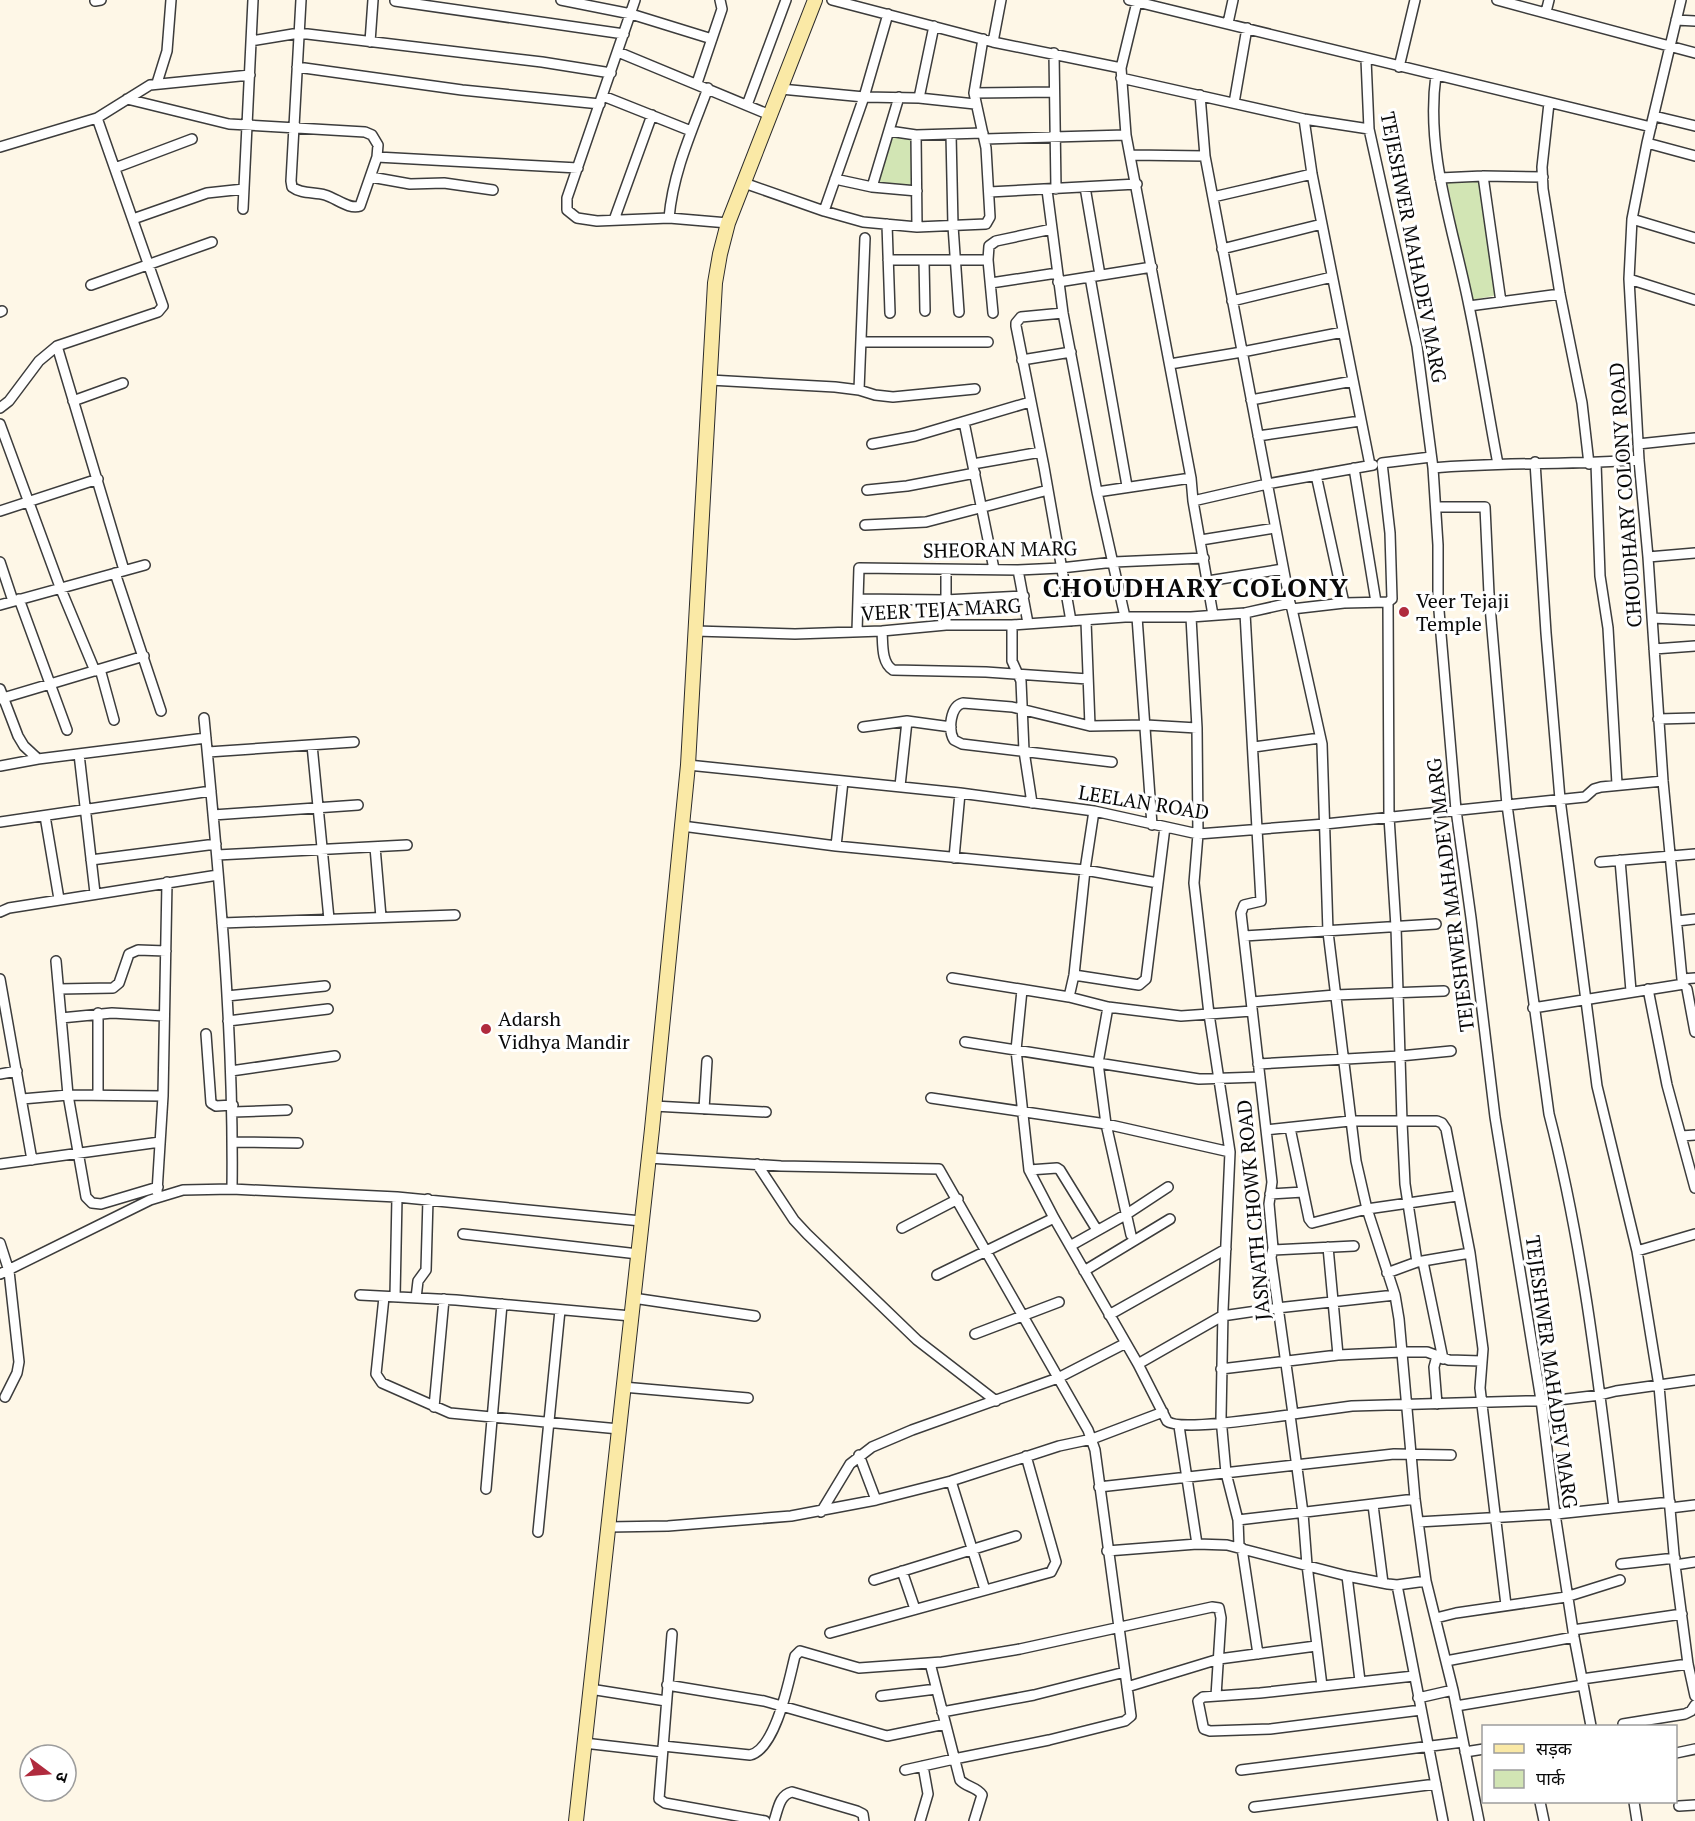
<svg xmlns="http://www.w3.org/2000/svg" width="1695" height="1821" viewBox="0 0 1695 1821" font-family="'PT Serif','Noto Sans Devanagari',serif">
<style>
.green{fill:#d2e5b4}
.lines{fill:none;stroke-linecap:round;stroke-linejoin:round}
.street-casing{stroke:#3c3c3c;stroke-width:12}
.secondary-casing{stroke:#2b2b2b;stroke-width:16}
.street{stroke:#fff;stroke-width:9}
.secondary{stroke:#fae9a6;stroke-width:14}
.poi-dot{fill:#b02b3e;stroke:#fff;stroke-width:2}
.labels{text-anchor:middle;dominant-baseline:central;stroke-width:6;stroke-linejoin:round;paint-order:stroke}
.street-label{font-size:20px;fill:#090909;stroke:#fff}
.poi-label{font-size:20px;fill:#090909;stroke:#fff;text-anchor:start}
.district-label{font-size:26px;font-weight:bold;letter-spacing:1.5px;fill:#090909;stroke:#fff}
</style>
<rect width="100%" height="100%" fill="#fef7e7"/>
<path class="green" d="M889,131l27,4 1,56 -45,-4z
M1447,181l33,1 18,113 -27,5z"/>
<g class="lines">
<g class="street-casing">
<path id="street" d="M561,0l70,14 81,25
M635,0l-68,198v12l10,8 20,3 72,-3 59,5
M832,0l161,42 128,26
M1129,0l522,127
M1497,0l198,53
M1681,0l-34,143 -15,76 -3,60 10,181 9,97 15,224 19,198 13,-1
M95,1l6,-1
M395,1l229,33
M1137,2l-16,66 5,67 65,343 2,23 20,114
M1546,12l3,-12
M1676,20l19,1
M1228,23l5,-23
M251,41l48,-8 243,29 69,11
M370,42l3,-42
M993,42l8,-42
M618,52l152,63
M1054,53l2,136
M1366,59l3,70 48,217 16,122 5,77v54l18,211 15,108 24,199 46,283 14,114 19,123 17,89
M297,67l165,23 138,14
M1399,67l16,-67
M1436,75c-11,78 18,155 33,231 11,52 19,106 29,158
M1121,78l183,41 65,10
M157,83l10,-32 4,-51
M697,83l25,-74 -2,-9
M781,89l83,8 55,1 56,6
M974,93l79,-1
M1200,95l5,61 85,447
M603,96l88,35
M919,98l15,-72
M127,99l102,25 136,8 7,3 6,10 -1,12 -17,49c-11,4 -24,-8 -35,-11 -11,-3 -24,-1 -33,-8l-1,-6 10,-181
M1234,103l13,-75
M1549,103l-7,64 1,22 17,105 22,109 7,61
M747,105l39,-105
M1654,116l41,10
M1304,119l8,55 58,291
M889,131l27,4 67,-2
M951,134l2,92 6,86
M916,135l1,92
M985,139l141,-4
M1647,143l48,13
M0,147l97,-29 53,-33 100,-10
M1131,155l74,1
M377,157l201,11
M115,168l77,-29
M1483,176l18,126
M371,177l39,7 34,-1 49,7
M1440,178l43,-2 60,1
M835,179l37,8 45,4
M744,183l80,28 39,11 54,5 69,-3 4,-7 -4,-69 -12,-55 9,-54
M872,187l27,-90
M1085,187l15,88
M1047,190l16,123 34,179 28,125
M989,192l148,-8
M1213,197l99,-23
M243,209l10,-209
M824,211l40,-114 24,-83
M669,218c4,-46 23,-87 39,-130
M133,219l74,-26 37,-4
M1632,219l63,19
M614,220l38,-105
M887,224l3,89
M1222,249l100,-25
M888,260h100
M924,260l1,51
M1090,277l37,209
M1629,279l66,21
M1058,282l94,-15
M991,283l66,-10
M91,285l121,-43
M1232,301l100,-24
M1469,306l91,-12
M0,312l2,-1
M993,313l-5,-53 1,-14 7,-5 56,-12
M1063,313l-42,4 -5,6v3l28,141 27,154
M861,342h127
M57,346l67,224
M1022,360l49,-8
M1170,364l72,-12 101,-20
M710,380l125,7 24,3 16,5 18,2 82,-8
M859,390l6,-152
M1251,400l102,-19
M73,401l50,-18
M0,408l9,-7 30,-40 18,-15 101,-34 5,-6 -66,-188
M964,422l30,147
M0,424l60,163 35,84
M1258,436l102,-15
M872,444l43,-8 115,-34
M1638,444l57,-6
M1535,462l11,171 14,166 37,287 40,165 22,135 16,179 13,99 7,32
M1596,463l4,113 8,52 9,156
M973,464l68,-12
M1354,468l22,134
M1433,468c69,-6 138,-3 206,-8
M1316,475l28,128
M867,490l40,-4 68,-13
M1097,492l94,-14
M1193,501l74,-17 106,-19
M1436,507h49l4,87 18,211 42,309c33,127 49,263 65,394
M0,511l98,-32
M865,525l61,-3 122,-32
M1201,540l74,-12
M1648,557l47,-4
M0,562l13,39
M946,570v55
M1018,570l10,53
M115,573l46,138
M1208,581l75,-12
M19,599l48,131
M859,599l86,1 79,-4
M1388,602l1,215 7,110 6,195 3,62 12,78
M0,605l145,-40
M1292,609l30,135 6,188 28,229 11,48 28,86 4,24 16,180 11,82 27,109 26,131
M1245,613l16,288 -17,4 -3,8 31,269 -3,22 4,44 -2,9 22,157 59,-8 206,-6 42,-5 16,-4 79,-11
M1137,617l15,208
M1191,617l6,111 1,106 -4,49 15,131 21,138 -7,159 -2,107 5,55 12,47 1,27
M1652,618l43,2
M1086,621l4,105 56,-1 51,3
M1012,625v36l9,20 3,70 8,52
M695,631l100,3 87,-3 64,-6h66l113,-8h66l54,-4 45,-10 2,6 52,-6 44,-1 4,-3 -2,-66 -8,-70 49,-6
M857,631l2,-63 159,2 43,-2 53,-6 90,-4
M882,631c1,12 -1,32 11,39l93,2 102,7
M1654,649l41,-3
M100,669l14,51
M0,689l18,47 6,10 14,13
M0,699l144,-43
M204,718c15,156 30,314 28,471
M1658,719l37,-1
M1090,726l-78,-19 -49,-4c-13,3 -15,27 -9,37l8,4 150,18
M863,727l44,-6 44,6
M312,745l17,174
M1254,747l66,-9
M208,752l146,-10
M79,754l16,139
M688,765l272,28 134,18 104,23 127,-10 260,-27 9,-8 7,-2 62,-6
M0,766l38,-7 168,-21
M900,786l7,-65
M213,815l145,-10
M45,816l14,83
M0,822l211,-31
M682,826l154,20 249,24 73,13
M836,846l7,-65
M375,847l6,70
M217,855l190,-10
M954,858l6,-65
M91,860l125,-16
M1620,860l11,131
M1600,862l95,-8
M0,912l9,-4 209,-33
M1677,921l18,-2
M222,923l233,-8
M1244,936l192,-12
M56,961l12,134 18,102 6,6 9,1 57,-17
M1074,975l65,10 7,-6 19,-152
M952,978l117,19 39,10 73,9 71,-5
M0,979l32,181
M59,989l54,-1 6,-5 10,-29 9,-4 28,1
M1648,989l19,96 28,103
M1687,989l8,43
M1022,990l-6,60 13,120 25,48 84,146 29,57c12,11 102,-4 123,-6l13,98 4,52 15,121
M227,996l98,-10
M1069,997l5,-22 11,-105 9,-59
M1252,1002l83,-7 109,-4
M1108,1007l-10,56 8,61 25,111
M1533,1008l151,-24
M61,1018l51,-5 52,3
M228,1021l100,-12
M206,1034l5,69 5,3 17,-1
M965,1042l234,37 61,-2
M1258,1064l142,-8 51,-5
M231,1071l104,-15
M0,1074l17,-3
M98,1095v-82
M931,1098l175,26 124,28
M22,1099l46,-4 95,1
M654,1106l112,6
M704,1109l3,-48
M233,1112l54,-2
M1290,1128l19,91 3,4 55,-14 90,-13
M1266,1130l84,-9h87l5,2 4,6 24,124 9,66 4,30 -3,39 26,217
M1682,1136l13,-1
M233,1142l65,1
M648,1158l133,8 158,3 149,261 7,20 36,266 -6,5 -76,19 -95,19 -49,11
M0,1164l160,-22
M757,1164l37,56 13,14 110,106 79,61
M1029,1170l28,-2 3,2 37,60
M157,1192l6,-96 4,-214
M1270,1194l33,-2
M902,1228l56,-29
M463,1234l175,20
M0,1243l9,28 10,91 -2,11 -12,24
M1070,1246l57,-32 41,-27
M1328,1247l10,108
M1273,1250l81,-4
M1637,1251l58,-17
M1423,1262l20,97
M1084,1271l86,-52
M1387,1273l30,-11 53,-9
M0,1274l150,-74 33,-10 49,-1 165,8 244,24
M937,1275l117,-57
M360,1295l96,5 175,16
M384,1297l-8,77 6,9 68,30 169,16
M395,1297l2,-100
M416,1298l2,-17 8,-11 2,-71
M633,1298l122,18
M1109,1315l117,-66
M975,1334l84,-32
M1437,1356l-3,11 3,37
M1138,1364l84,-48 55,-8 118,-13
M1221,1369l117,-14 64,-3h25l22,8 32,1
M623,1387l125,11
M434,1407l10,-108
M1179,1426l18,118
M859,1455l17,45
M951,1481l34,109
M1099,1487l295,-33 57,1
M486,1489l16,-185
M1373,1505l10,78
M1670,1508l25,-3
M821,1512l29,-48 22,-17 40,-17 146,-52 68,-35
M1238,1520l177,-21
M1418,1522l138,-8 114,-12
M608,1527l60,-1 123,-10 85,-16 75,-19 108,-35 33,-7 71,-27
M538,1532l22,-222
M1242,1548l16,106
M1107,1551l90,-7 30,1 120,31 41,8 9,1 29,-4
M1621,1564l54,-6
M1675,1565l20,-3
M902,1571l13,38
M1347,1576l13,105
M874,1580l142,-44
M1397,1585l46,236
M1436,1618l20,-5 110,-16 54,-17
M1573,1630l109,-16
M830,1633l221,-61 5,-10 -30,-106
M672,1634l-13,165 6,4 100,18
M1446,1661l128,-24
M930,1663l30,117c6,7 17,7 22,15l-8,26
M1414,1676l-154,17 -57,4 -5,4 5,25 1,3 6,2 60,-2 151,-19
M1582,1679l106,-15
M667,1685l97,16 123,35 58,-12
M1127,1687l92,-28 97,-13
M590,1689l76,12
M881,1696l55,-7
M1418,1698l35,-8
M1456,1706l127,-21
M942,1712l92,-17 91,-23
M1623,1724l62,-10 6,-3 4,-6
M584,1743l78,9
M663,1746l87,9c26,-6 39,-75 45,-99l5,-5 59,17 83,-6 78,-13 192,-42 7,1 2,10 -5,78
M1465,1752l19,-3
M1676,1753l19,-4
M1241,1770l222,-28
M1540,1802l4,19
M1634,1802l3,19
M1679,1806l16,-1
M1254,1807l182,-23
M774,1821c4,-11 5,-26 18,-29l65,19 6,3 1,7
M920,1821l8,-27 -5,-28"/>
</g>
<g class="secondary-casing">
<path id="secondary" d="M576,1821l76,-692 36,-364 27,-482 5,-29 8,-31 87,-223"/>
</g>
<use href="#street" class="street"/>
<use href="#secondary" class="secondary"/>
</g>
<g class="poi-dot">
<circle cx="1404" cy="612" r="6"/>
<circle cx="486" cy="1029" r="6"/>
</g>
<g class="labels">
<g class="street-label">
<text transform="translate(1414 247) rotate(79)">TEJESHWER MAHADEV MARG</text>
<text transform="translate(1625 495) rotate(-94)">CHOUDHARY COLONY ROAD</text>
<text transform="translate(1000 549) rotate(-1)">SHEORAN MARG</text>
<text transform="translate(941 609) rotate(-3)">VEER TEJA MARG</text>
<text transform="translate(1144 802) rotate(9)">LEELAN ROAD</text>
<text transform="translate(1450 895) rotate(-97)">TEJESHWER MAHADEV MARG</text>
<text transform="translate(1253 1210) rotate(-95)">JASNATH CHOWK ROAD</text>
<text transform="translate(1552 1372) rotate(82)">TEJESHWER MAHADEV MARG</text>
</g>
<g class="poi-label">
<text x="1416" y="600">Veer Tejaji<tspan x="1416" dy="23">Temple</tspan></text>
<text x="498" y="1018">Adarsh<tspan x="498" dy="23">Vidhya Mandir</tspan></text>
</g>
<g class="district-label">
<text x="1196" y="587">CHOUDHARY COLONY</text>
</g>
</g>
<rect x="1482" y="1725" width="195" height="78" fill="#ffffff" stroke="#9d9d9d" stroke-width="1.5"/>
<rect x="1494" y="1744" width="30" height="9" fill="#fae9a6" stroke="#9d9d9d" stroke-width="1.5"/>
<text x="1536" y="1755" font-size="18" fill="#090909">सड़क</text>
<rect x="1494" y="1770" width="30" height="18" fill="#d2e5b4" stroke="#9d9d9d" stroke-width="1.5"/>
<text x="1536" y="1785" font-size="18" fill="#090909">पार्क</text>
<g transform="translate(48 1773) rotate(106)"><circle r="28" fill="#ffffff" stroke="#9d9d9d" stroke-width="1.5"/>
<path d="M0-4.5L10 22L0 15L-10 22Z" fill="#b02b3e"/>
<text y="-9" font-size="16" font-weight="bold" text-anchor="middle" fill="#090909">उ</text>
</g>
</svg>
